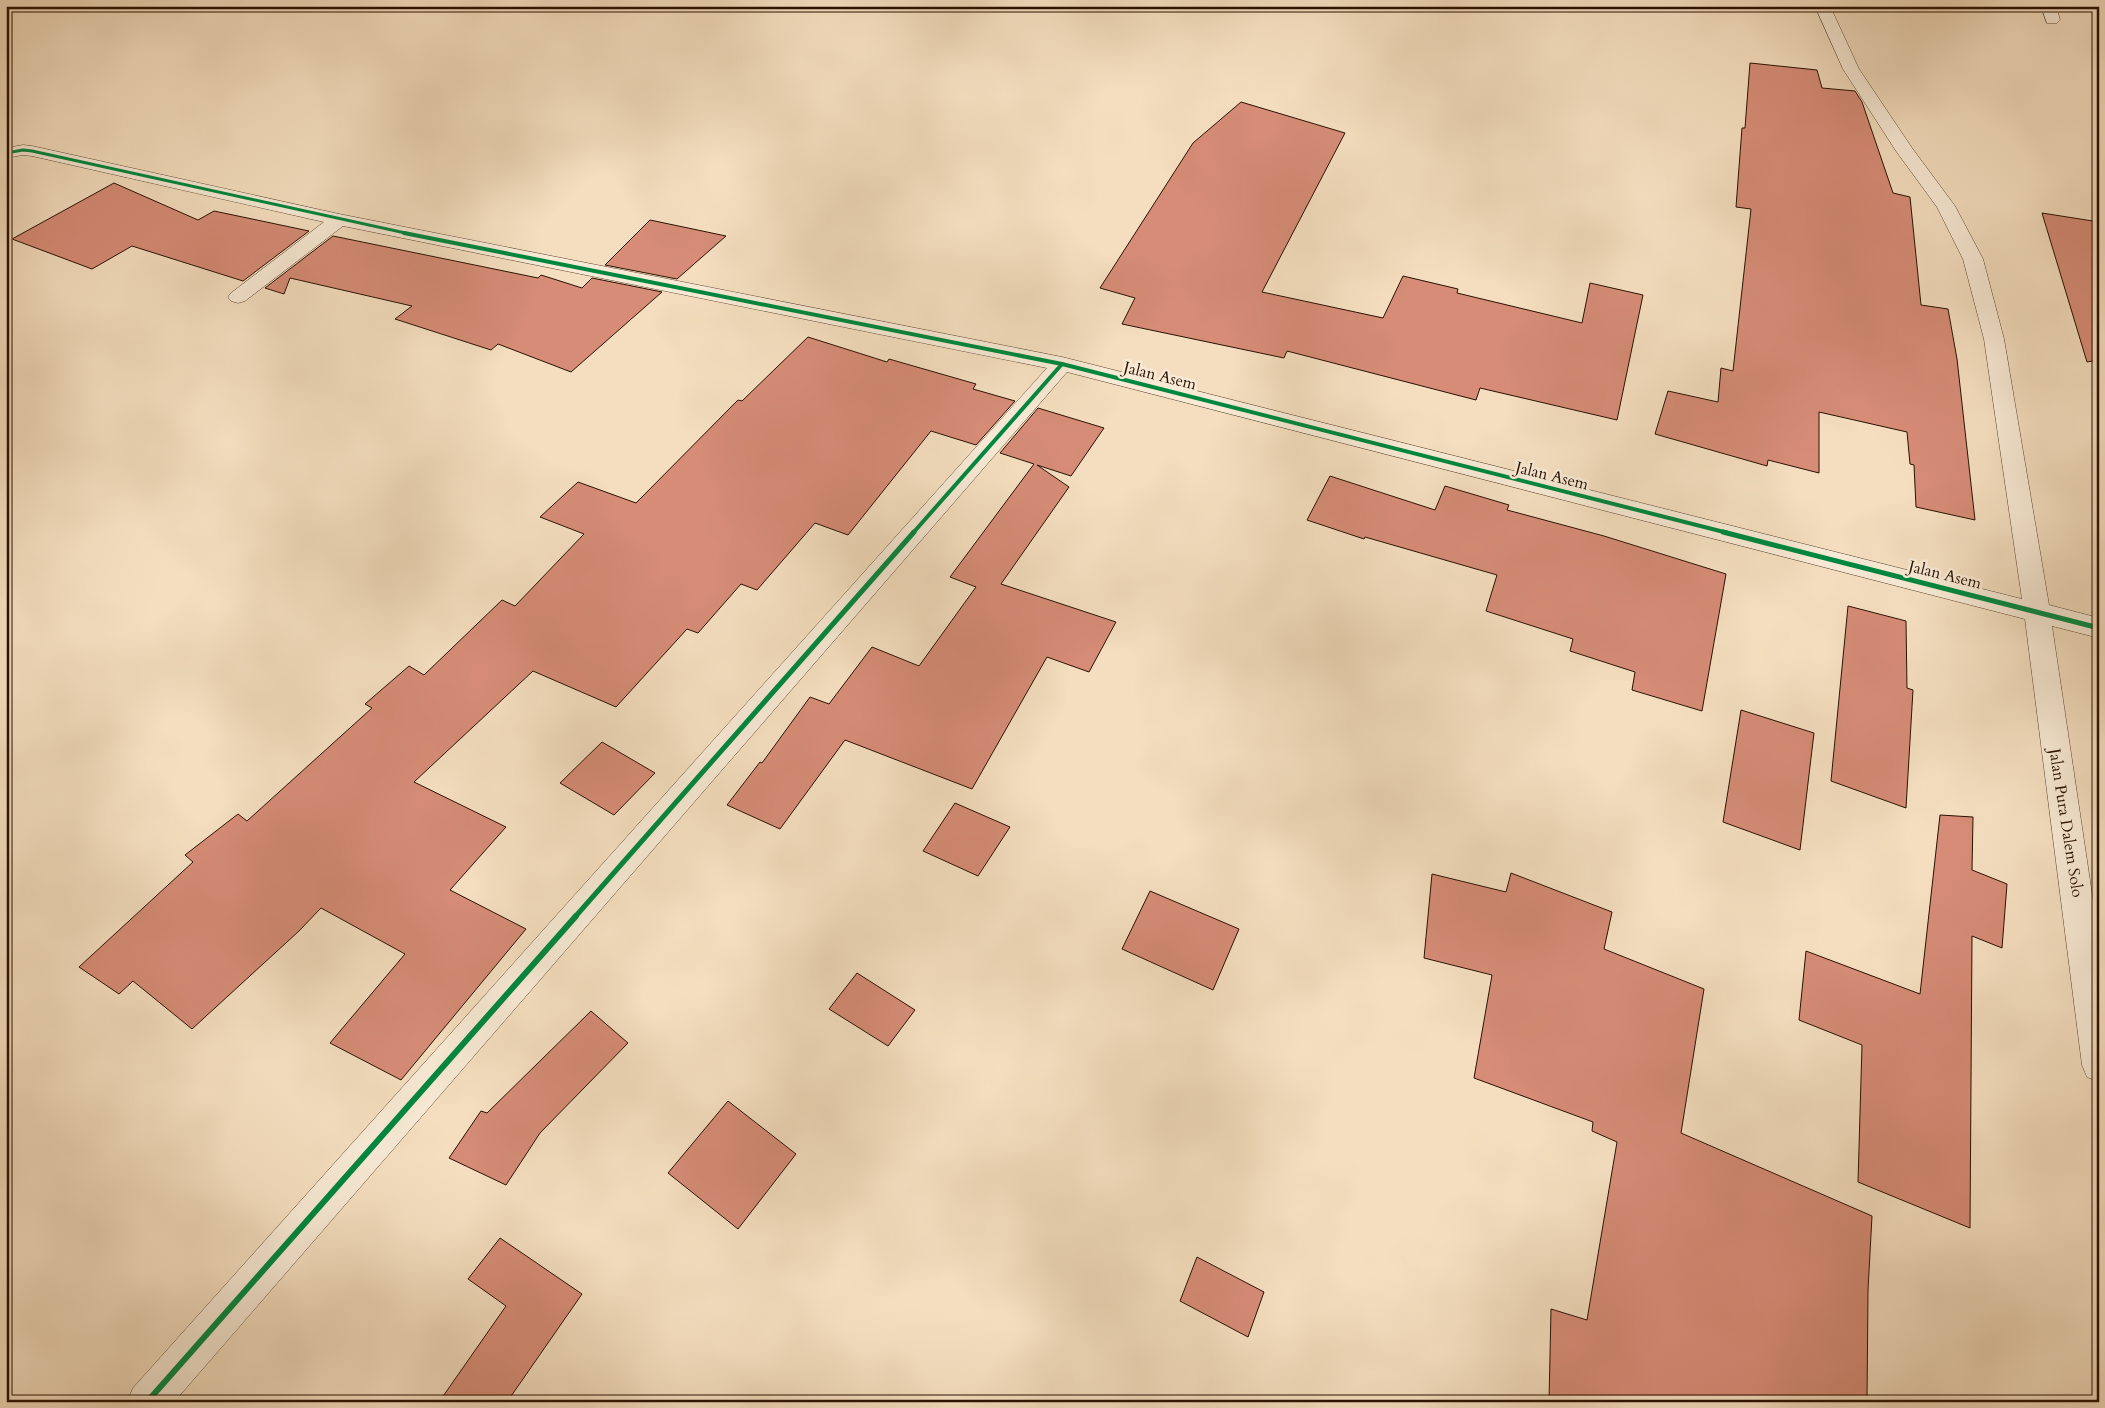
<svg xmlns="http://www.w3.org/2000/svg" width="2105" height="1408" viewBox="0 0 2105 1408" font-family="Cardo,serif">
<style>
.building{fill:#d68c77;stroke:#291100}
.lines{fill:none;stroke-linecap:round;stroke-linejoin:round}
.minor-casing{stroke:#5c4430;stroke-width:1}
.minor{fill:#f8ead5;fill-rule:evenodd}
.cycleway-far3-casing{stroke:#f8ead5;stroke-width:5}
.cycleway-far2-casing{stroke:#f8ead5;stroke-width:6}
.cycleway-far1-casing{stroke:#f8ead5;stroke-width:8}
.cycleway-casing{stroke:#f8ead5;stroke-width:9}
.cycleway-far3{stroke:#00873e;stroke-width:3}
.cycleway-far2{stroke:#00873e;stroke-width:4}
.cycleway-far1{stroke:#00873e;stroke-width:5}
.cycleway{stroke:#00873e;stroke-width:6}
.labels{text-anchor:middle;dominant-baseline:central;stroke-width:5;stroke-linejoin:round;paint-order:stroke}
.street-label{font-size:16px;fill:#291100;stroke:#f8ead5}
</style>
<rect width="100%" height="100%" fill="#f4debf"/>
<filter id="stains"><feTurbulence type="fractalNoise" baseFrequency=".004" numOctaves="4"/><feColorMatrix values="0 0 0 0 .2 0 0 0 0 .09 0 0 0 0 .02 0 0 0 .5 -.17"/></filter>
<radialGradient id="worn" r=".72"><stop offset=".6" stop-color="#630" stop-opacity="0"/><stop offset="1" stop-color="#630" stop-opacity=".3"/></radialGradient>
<path class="building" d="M1750,63l67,7 5,18 33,3 7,11 31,91 17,4 11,108 27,4 9,50 18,161 -59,-13 -2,-42 -4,-1 -3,-32 -88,-20v61l-51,-13 -1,6 -112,-32 13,-43 50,11 3,-34 12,3 18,-162 -15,-2 6,-79h3z
M1241,102l104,31 -83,159 121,26 20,-42 55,13 -1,4 125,30 8,-40 53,12 -26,125 -137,-32 -4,12 -189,-49 -3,7 -162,-34 13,-26 -35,-10 93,-145z
M114,183l84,37 16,-9 95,20 -66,50 -111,-35 -40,23 -80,-30z
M2042,213l57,9v138l-12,2z
M650,220l76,16 -49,43 -72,-14z
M333,236l205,42 3,-3 41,13 10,-10 70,14 -91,80 -73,-28 -7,6 -96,-31 17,-13 -122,-28 -6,16 -19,-6z
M808,337l79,25 2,-3 87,25 -3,5 42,12 -39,44 -45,-14 -83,104 -33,-12 -58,67 -16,-6 -43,49 -11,-4 -71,78 -83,-36 -119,111 92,45 -56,63 76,39 -125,151 -71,-37 75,-89 -84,-46 -22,23 -107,98 -59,-48 -14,13 -40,-27 114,-105 -8,-7 53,-41 9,7 125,-113 -7,-4 44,-38 15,9 78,-75 13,6 69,-72 -44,-17 38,-35 58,21 102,-103 4,1z
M1038,408l66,20 -33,48 -34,-11 32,22 -68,97 115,38 -27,50 -42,-15 -75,132 -127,-49 -65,89 -53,-24 33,-43 2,1 48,-66 19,7 43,-57 47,19 57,-79 -26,-10 84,-113 -34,-11z
M1330,476l105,34 10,-24 64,19 -2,5 97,26 122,38 -24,137 -70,-21 3,-18 -65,-21 3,-12 -87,-28 11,-36 -132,-38 -1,2 -57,-19z
M1848,606l58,15 1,67 6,2 -7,118 -75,-27z
M1741,710l73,23 -14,117 -77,-28z
M602,742l53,31 -41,42 -54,-32z
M955,803l55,24 -32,49 -55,-25z
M1940,815l33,2 -1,53 35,14 -5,64 -30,-12 -2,292 -112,-46 4,-137 -63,-25 7,-69 114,43z
M1511,873l101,39 -8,37 100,40 -23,144 191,83 -4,74 -1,112h-318l2,-93 36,11 30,-178 -25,-11 1,-9 -119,-44 18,-103 -68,-17 8,-84 74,18z
M1150,891l89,38 -26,61 -91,-41z
M857,973l58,37 -27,36 -59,-37z
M591,1011l37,32 -88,90 -34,52 -57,-27 32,-47 6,2z
M728,1101l68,53 -58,75 -70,-56z
M500,1238l82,56 -75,108h-68l67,-96 -38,-27z
M1197,1257l67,35 -16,45 -68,-36z"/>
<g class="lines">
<g class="minor-casing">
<path id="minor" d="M1815,6h15l29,63 53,79 43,58 28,53 21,80 45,266 50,13v20l-47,-12 47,315v141l-12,-5 -5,-12 -57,-446 -958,-247 -893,1030h-47l6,-14 914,-1020 -704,-142 -98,75 -7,2 -7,-2 -3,-4 3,-4 93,-71 -292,-66 -9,-1 -17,3v-10l17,-3 9,1 307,68 723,143 960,242 -38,-260 -21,-80 -26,-52 -41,-56 -53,-82z
M2041,6h15l4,14 -3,3h-10z"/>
</g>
<use href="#minor" class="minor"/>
<g class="cycleway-far3-casing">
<path id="cycleway-far3" d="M6,153l17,-3 9,1 378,83"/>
</g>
<g class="cycleway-far2-casing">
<path id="cycleway-far2" d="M404,233l658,131 666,169
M913,533l149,-169"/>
</g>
<g class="cycleway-far1-casing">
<path id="cycleway-far1" d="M1723,532l376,96
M575,917l339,-385"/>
</g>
<g class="cycleway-casing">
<path id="cycleway" d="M147,1402l429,-486"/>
</g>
<use href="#cycleway-far3" class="cycleway-far3"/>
<use href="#cycleway-far2" class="cycleway-far2"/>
<use href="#cycleway-far1" class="cycleway-far1"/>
<use href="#cycleway" class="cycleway"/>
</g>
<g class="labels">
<g class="street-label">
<text transform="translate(1160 376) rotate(14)">Jalan Asem</text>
<text transform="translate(1552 476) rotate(14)">Jalan Asem</text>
<text transform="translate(1945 575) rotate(14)">Jalan Asem</text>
<text transform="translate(2066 823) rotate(81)">Jalan Pura Dalem Solo</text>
</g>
</g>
<rect width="2105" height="1408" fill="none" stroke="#f4debf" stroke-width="25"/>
<rect x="8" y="8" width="2090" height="1393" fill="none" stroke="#291100" stroke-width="2.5"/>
<rect x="12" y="12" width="2080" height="1383" fill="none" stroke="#291100"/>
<rect width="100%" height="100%" filter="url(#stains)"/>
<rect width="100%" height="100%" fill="url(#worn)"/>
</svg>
